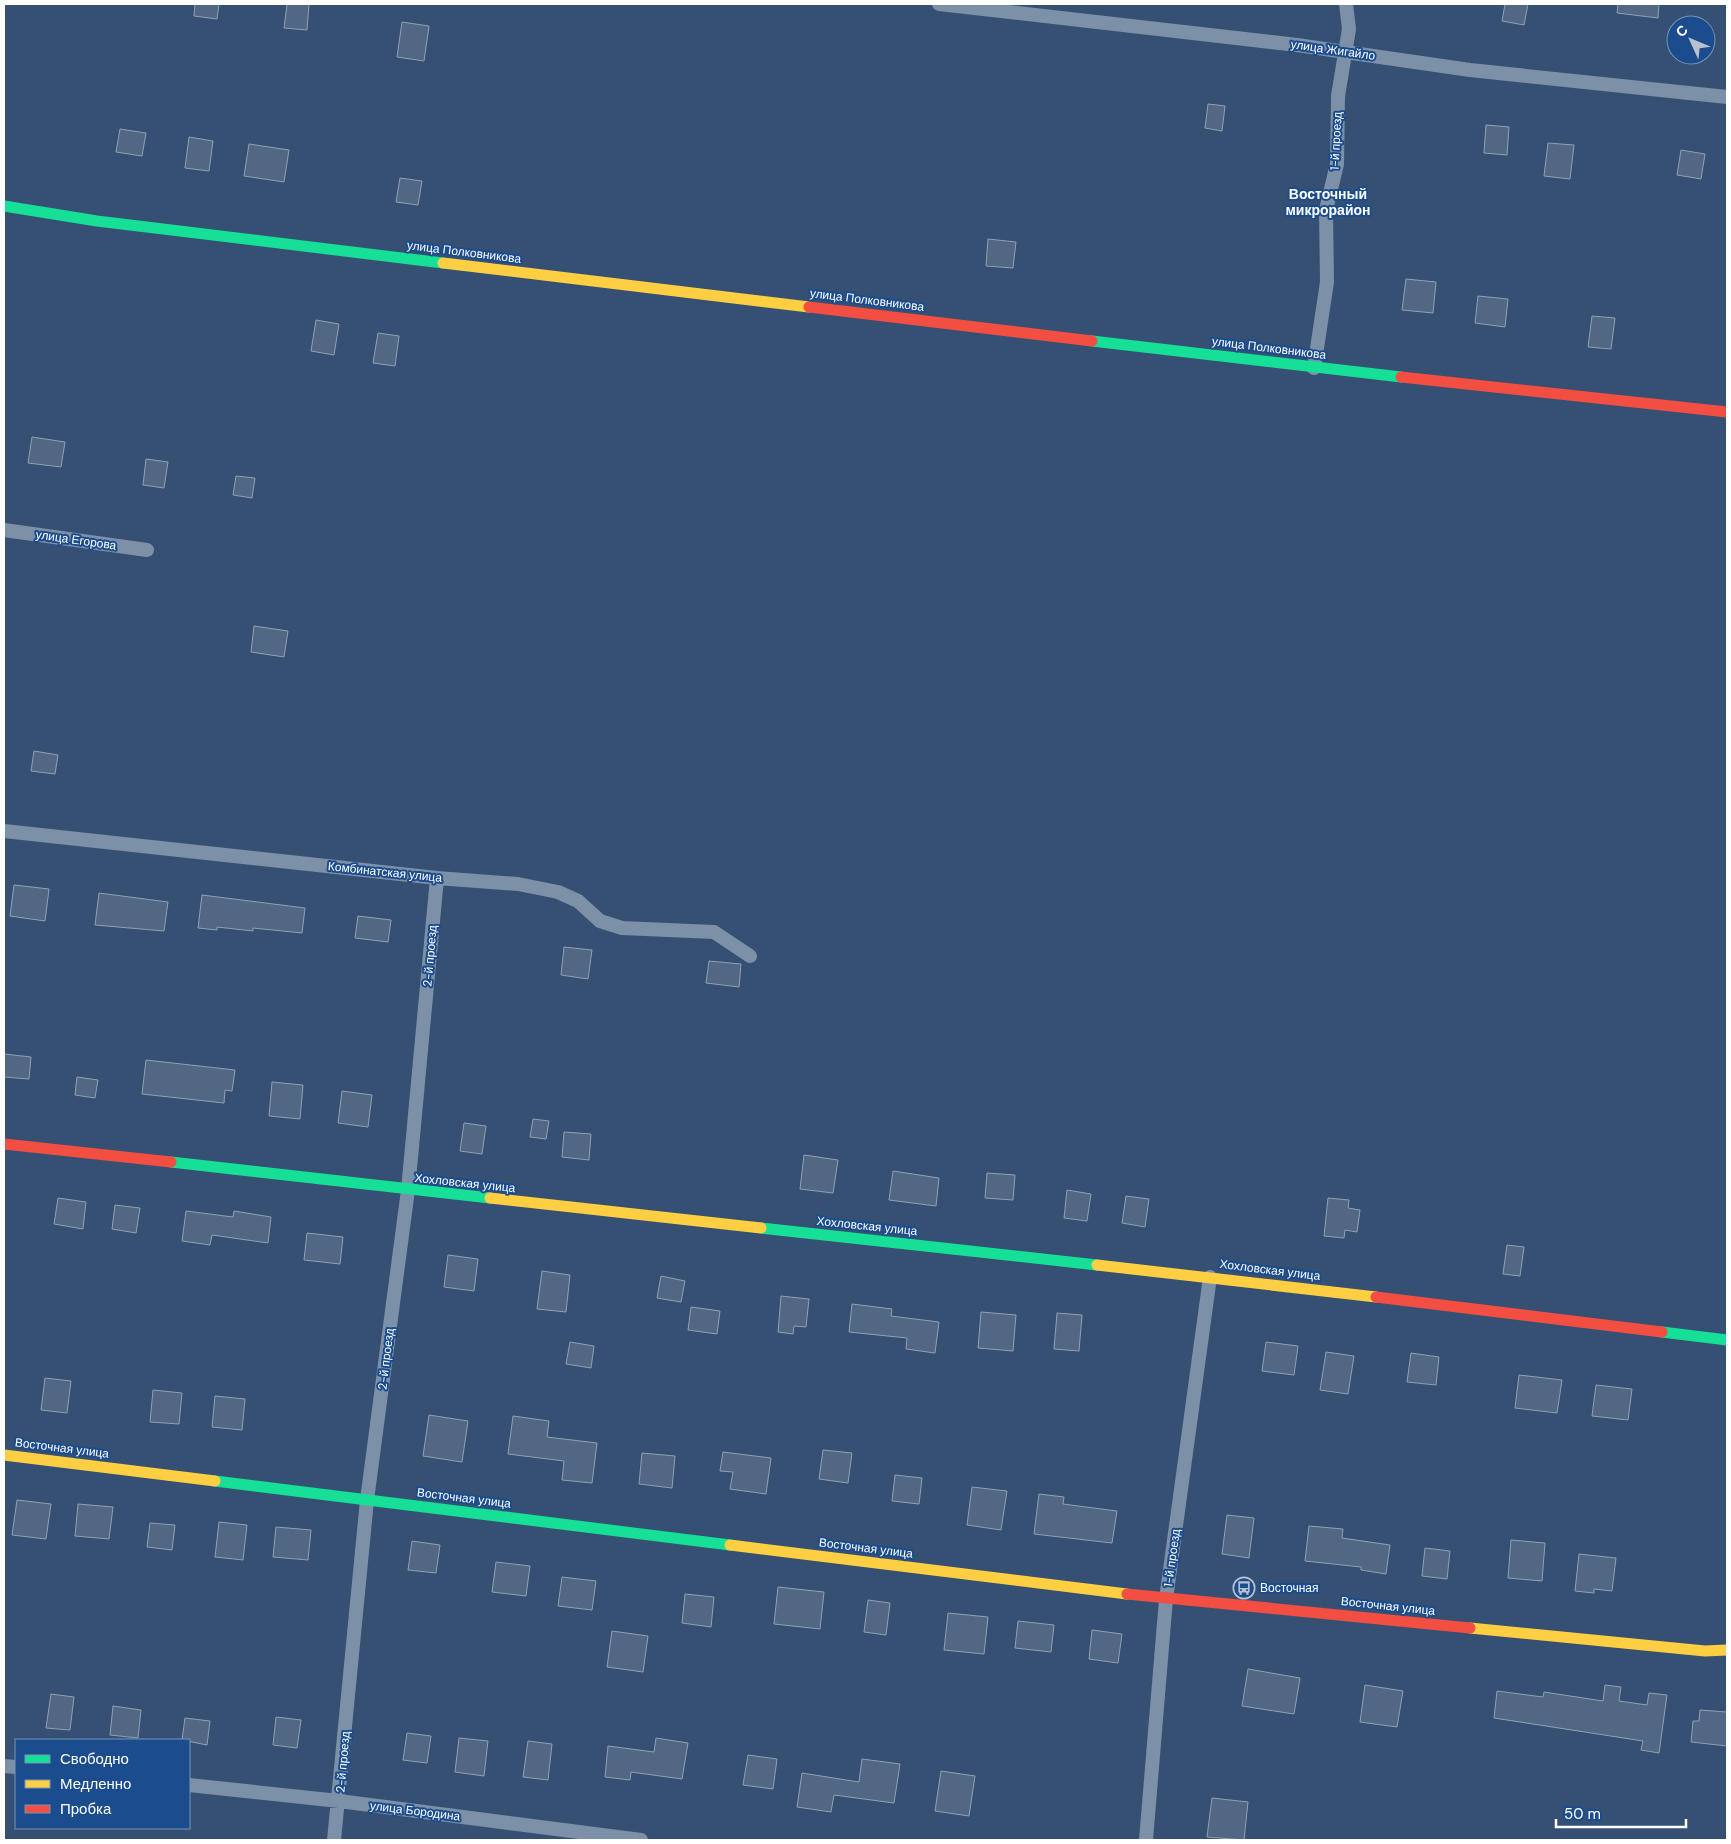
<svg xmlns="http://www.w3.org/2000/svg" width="1731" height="1844" viewBox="0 0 1731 1844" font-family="'DM Sans',sans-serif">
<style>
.building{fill:#516783;stroke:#91a1b5}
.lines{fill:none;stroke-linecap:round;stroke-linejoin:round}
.street{stroke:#7c90a7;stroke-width:14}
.fast{stroke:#16e098;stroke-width:11}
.slow{stroke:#ffcf43;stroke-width:11}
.jam{stroke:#f24e42;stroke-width:11}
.labels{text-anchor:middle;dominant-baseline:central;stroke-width:4;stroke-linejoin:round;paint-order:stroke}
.street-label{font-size:12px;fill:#fff;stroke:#1b4c8d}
.poi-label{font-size:12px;fill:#fff;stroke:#1b4c8d;text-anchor:start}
.neighbourhood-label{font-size:14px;font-weight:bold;fill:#fff;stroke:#1b4c8d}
</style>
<rect width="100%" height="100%" fill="#355073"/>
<path class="building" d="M195,4h24l-2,15 -23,-3z
M287,4h22l-2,26 -23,-2z
M1505,4h23l-4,21 -22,-4z
M1618,4h41l-1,14 -41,-5z
M402,22l27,4 -5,35 -27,-4z
M1208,104l17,2 -3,25 -17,-3z
M1486,125l23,2 -2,28 -23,-2z
M120,129l26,4 -4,23 -26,-4z
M189,137l24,4 -4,30 -24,-3z
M1548,143l26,2 -4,34 -26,-3z
M249,144l40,6 -5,32 -40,-6z
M1681,150l24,4 -4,25 -24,-4z
M400,178l22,3 -4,24 -22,-3z
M988,239l28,3 -3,26 -27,-2z
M1406,279l30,3 -3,31 -31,-3z
M1478,296l30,3 -3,28 -30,-4z
M1592,316l23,2 -4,31 -23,-2z
M316,320l23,4 -5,31 -23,-4z
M378,333l21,3 -4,30 -22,-3z
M32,437l33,5 -4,25 -33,-4z
M146,459l22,3 -4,26 -21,-3z
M236,476l19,2 -3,20 -19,-3z
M254,626l34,5 -4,26 -33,-5z
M34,751l24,4 -3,19 -24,-3z
M14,885l35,4 -4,32 -35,-5z
M99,893l69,9 -4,29 -69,-6z
M202,895l103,13 -3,25 -49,-5v3l-36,-4v3l-19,-2z
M358,916l33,4 -3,22 -33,-4z
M564,947l28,3 -4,29 -27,-4z
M709,961l32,3 -2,23 -33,-4z
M4,1054l27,3 -2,22 -25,-2z
M146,1060l89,10 -3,21 -7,-1 -1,13 -82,-9z
M77,1077l21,3 -3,18 -20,-3z
M272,1082l31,3 -3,34 -31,-3z
M342,1091l30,4 -4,32 -30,-4z
M533,1119l16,2 -3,18 -16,-2z
M464,1123l22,3 -4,28 -22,-3z
M564,1132l27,2 -2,26 -27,-3z
M804,1155l34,5 -5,33 -33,-4z
M893,1171l46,7 -3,28 -47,-6z
M987,1173l28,2 -2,25 -28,-2z
M1067,1190l24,4 -4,27 -23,-3z
M1126,1196l23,3 -4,28 -23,-4z
M58,1198l28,4 -3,27 -29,-5z
M1328,1198l21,2 -1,8 12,2 -3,22 -12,-2 -1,8 -20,-2z
M115,1205l25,3 -4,25 -24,-4z
M186,1211l47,6 1,-6 37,6 -3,26 -56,-8 -2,10 -28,-4z
M307,1233l36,4 -3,27 -36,-4z
M1507,1245l17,2 -4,29 -17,-2z
M448,1255l30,4 -4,32 -30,-4z
M542,1271l28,4 -4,37 -29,-3z
M661,1276l24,5 -4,21 -24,-4z
M781,1296l28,3 -3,28 -12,-1 -1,8 -15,-2z
M852,1304l40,5 -1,7 48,6 -4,31 -29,-4 1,-11 -58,-6z
M691,1307l29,4 -3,23 -29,-4z
M981,1312l35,3 -3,36 -35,-3z
M1057,1313l25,2 -3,36 -25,-2z
M570,1342l24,4 -3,22 -25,-4z
M1266,1342l32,4 -4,29 -32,-4z
M1326,1352l28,4 -6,38 -28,-4z
M1411,1353l28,4 -3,28 -29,-3z
M1519,1375l43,5 -5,33 -42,-5z
M45,1378l26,3 -4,32 -26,-3z
M1596,1385l36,4 -4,31 -36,-4z
M153,1390l29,3 -3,31 -29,-2z
M215,1396l30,3 -3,31 -30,-3z
M429,1415l39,6 -6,41 -39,-6z
M513,1416l36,5 -2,16 50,6 -5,40 -30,-3 2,-19 -56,-7z
M823,1450l29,3 -4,30 -29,-4z
M723,1452l48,6 -5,36 -36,-5 3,-17 -13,-1z
M642,1453l33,3 -3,32 -33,-4z
M895,1475l27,3 -3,26 -27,-3z
M972,1487l35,4 -6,39 -34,-5z
M1039,1494l25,3 -1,7 54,7 -5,32 -78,-9z
M17,1500l34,4 -5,35 -34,-4z
M78,1504l35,3 -4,32 -34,-3z
M1227,1515l27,3 -5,40 -27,-4z
M219,1522l28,3 -4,35 -28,-3z
M150,1523l25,2 -3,25 -25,-3z
M1309,1526l34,3 -1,9 48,7 -4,29 -25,-4v-3l-56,-6z
M276,1527l35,3 -3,30 -35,-3z
M1511,1540l34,3 -3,38 -34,-3z
M412,1541l28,4 -4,28 -28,-3z
M1425,1548l25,3 -3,28 -25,-3z
M1579,1554l37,4 -4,33 -18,-2v4l-19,-2z
M496,1562l34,4 -4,30 -34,-4z
M562,1577l34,4 -4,29 -34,-4z
M778,1587l46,5 -4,37 -46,-5z
M685,1594l29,3 -3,30 -29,-4z
M868,1600l22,3 -4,32 -22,-3z
M948,1613l40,4 -4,37 -40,-4z
M1018,1621l36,4 -3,27 -36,-4z
M1092,1630l30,4 -4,29 -29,-4z
M612,1631l36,5 -5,36 -36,-5z
M1248,1669l52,9 -6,36 -52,-8z
M1365,1685l38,6 -6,36 -37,-5z
M1605,1685l16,2 -2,14 28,4 2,-12 18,2 -8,58 -18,-3 2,-9 -149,-23 3,-27 46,6 1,-5 59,9z
M51,1694l23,3 -4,33 -24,-2z
M113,1706l28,4 -3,28 -28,-3z
M1700,1710l27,2v34l-36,-4 2,-21h6z
M276,1717l25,3 -4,28 -24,-3z
M185,1718l25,3 -3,24 -25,-5z
M407,1733l24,3 -4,27 -24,-3z
M459,1738l29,3 -4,35 -29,-4z
M656,1738l32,5 -6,36 -51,-7 -1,8 -25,-3 3,-31 46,6z
M528,1741l24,3 -4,36 -25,-3z
M748,1755l29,4 -4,30 -30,-4z
M862,1759l38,5 -6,39 -60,-8 -3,17 -34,-5 5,-34 57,9z
M941,1771l34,5 -6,40 -34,-5z
M1212,1798l36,4 -4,38 -37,-3z"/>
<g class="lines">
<path class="street" d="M939,4l358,41 173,25 257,27
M1314,368l13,-86 -1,-72 11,-46 1,-68 11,-67 -3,-25
M4,530l143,20
M4,831l433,47 81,6 40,8 20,9 22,20 22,7 92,4 36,24
M4,1766l12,1
M189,1785l150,16 302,39
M334,1840l33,-340 41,-310 29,-312
M1146,1840l20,-241 44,-322"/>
<path class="fast" d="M4,206l93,15 346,42
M1092,341l309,36
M171,1162l319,36
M761,1228l336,37
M1662,1332l65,8
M215,1481l515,64"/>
<path class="slow" d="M443,263l366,44
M490,1198l271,30
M1097,1265l279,32
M4,1455l211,26
M730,1545l397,49
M1470,1628l235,23 22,-1"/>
<path class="jam" d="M809,307l283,34
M1401,377l326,35
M4,1144l167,18
M1376,1297l286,35
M1127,1594l343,34"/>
</g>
<defs>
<g id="bus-ring" transform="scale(1.125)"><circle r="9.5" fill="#1b4c8d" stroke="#b8c2ce" stroke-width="1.5"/><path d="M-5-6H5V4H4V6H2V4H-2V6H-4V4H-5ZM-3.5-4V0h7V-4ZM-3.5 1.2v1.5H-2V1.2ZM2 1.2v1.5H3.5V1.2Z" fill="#b8c2ce"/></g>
</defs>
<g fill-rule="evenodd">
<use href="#bus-ring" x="1244" y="1588"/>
</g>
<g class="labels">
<g class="street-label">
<text transform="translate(1333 50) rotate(8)">улица Жигайло</text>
<text transform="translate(1336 141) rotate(-87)">1-й проезд</text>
<text transform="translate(464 252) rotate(7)">улица Полковникова</text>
<text transform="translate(867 300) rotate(7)">улица Полковникова</text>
<text transform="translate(1269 348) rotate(7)">улица Полковникова</text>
<text transform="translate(76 540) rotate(8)">улица Егорова</text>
<text transform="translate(385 872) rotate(6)">Комбинатская улица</text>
<text transform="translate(430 956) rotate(-85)">2-й проезд</text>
<text transform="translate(465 1183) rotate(6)">Хохловская улица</text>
<text transform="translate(867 1226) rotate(6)">Хохловская улица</text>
<text transform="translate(1270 1270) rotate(7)">Хохловская улица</text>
<text transform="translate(386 1359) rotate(-83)">2-й проезд</text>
<text transform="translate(62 1448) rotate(7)">Восточная улица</text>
<text transform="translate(464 1498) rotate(7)">Восточная улица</text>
<text transform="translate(866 1548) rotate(7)">Восточная улица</text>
<text transform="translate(1172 1558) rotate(-82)">1-й проезд</text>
<text transform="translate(1388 1606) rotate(6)">Восточная улица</text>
<text transform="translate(343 1762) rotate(-85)">2-й проезд</text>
<text transform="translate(415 1811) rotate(7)">улица Бородина</text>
</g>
<g class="poi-label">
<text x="1260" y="1588">Восточная</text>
</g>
<g class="neighbourhood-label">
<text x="1328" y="194">Восточный<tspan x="1328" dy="16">микрорайон</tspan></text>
</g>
</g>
<rect width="1731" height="1844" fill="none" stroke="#ffffff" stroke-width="10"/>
<rect x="15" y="1739" width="175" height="90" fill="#1b4c8d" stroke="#7694bb"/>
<rect x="25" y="1755" width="25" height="8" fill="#16e098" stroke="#7694bb"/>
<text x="60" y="1764" font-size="15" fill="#ffffff">Свободно</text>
<rect x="25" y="1780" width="25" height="8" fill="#ffcf43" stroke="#7694bb"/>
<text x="60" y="1789" font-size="15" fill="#ffffff">Медленно</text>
<rect x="25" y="1805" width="25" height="8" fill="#f24e42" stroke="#7694bb"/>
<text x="60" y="1814" font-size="15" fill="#ffffff">Пробка</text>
<g transform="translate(1691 40) rotate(314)"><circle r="24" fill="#1b4c8d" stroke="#7694bb"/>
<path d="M0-4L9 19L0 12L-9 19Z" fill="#b8c2ce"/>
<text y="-8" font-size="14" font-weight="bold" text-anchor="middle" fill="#ffffff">С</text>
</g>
<path d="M1556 1819v8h130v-8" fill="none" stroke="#ffffff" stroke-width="2.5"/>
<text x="1564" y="1819" font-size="15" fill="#ffffff" stroke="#1b4c8d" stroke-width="4" paint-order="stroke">50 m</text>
</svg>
